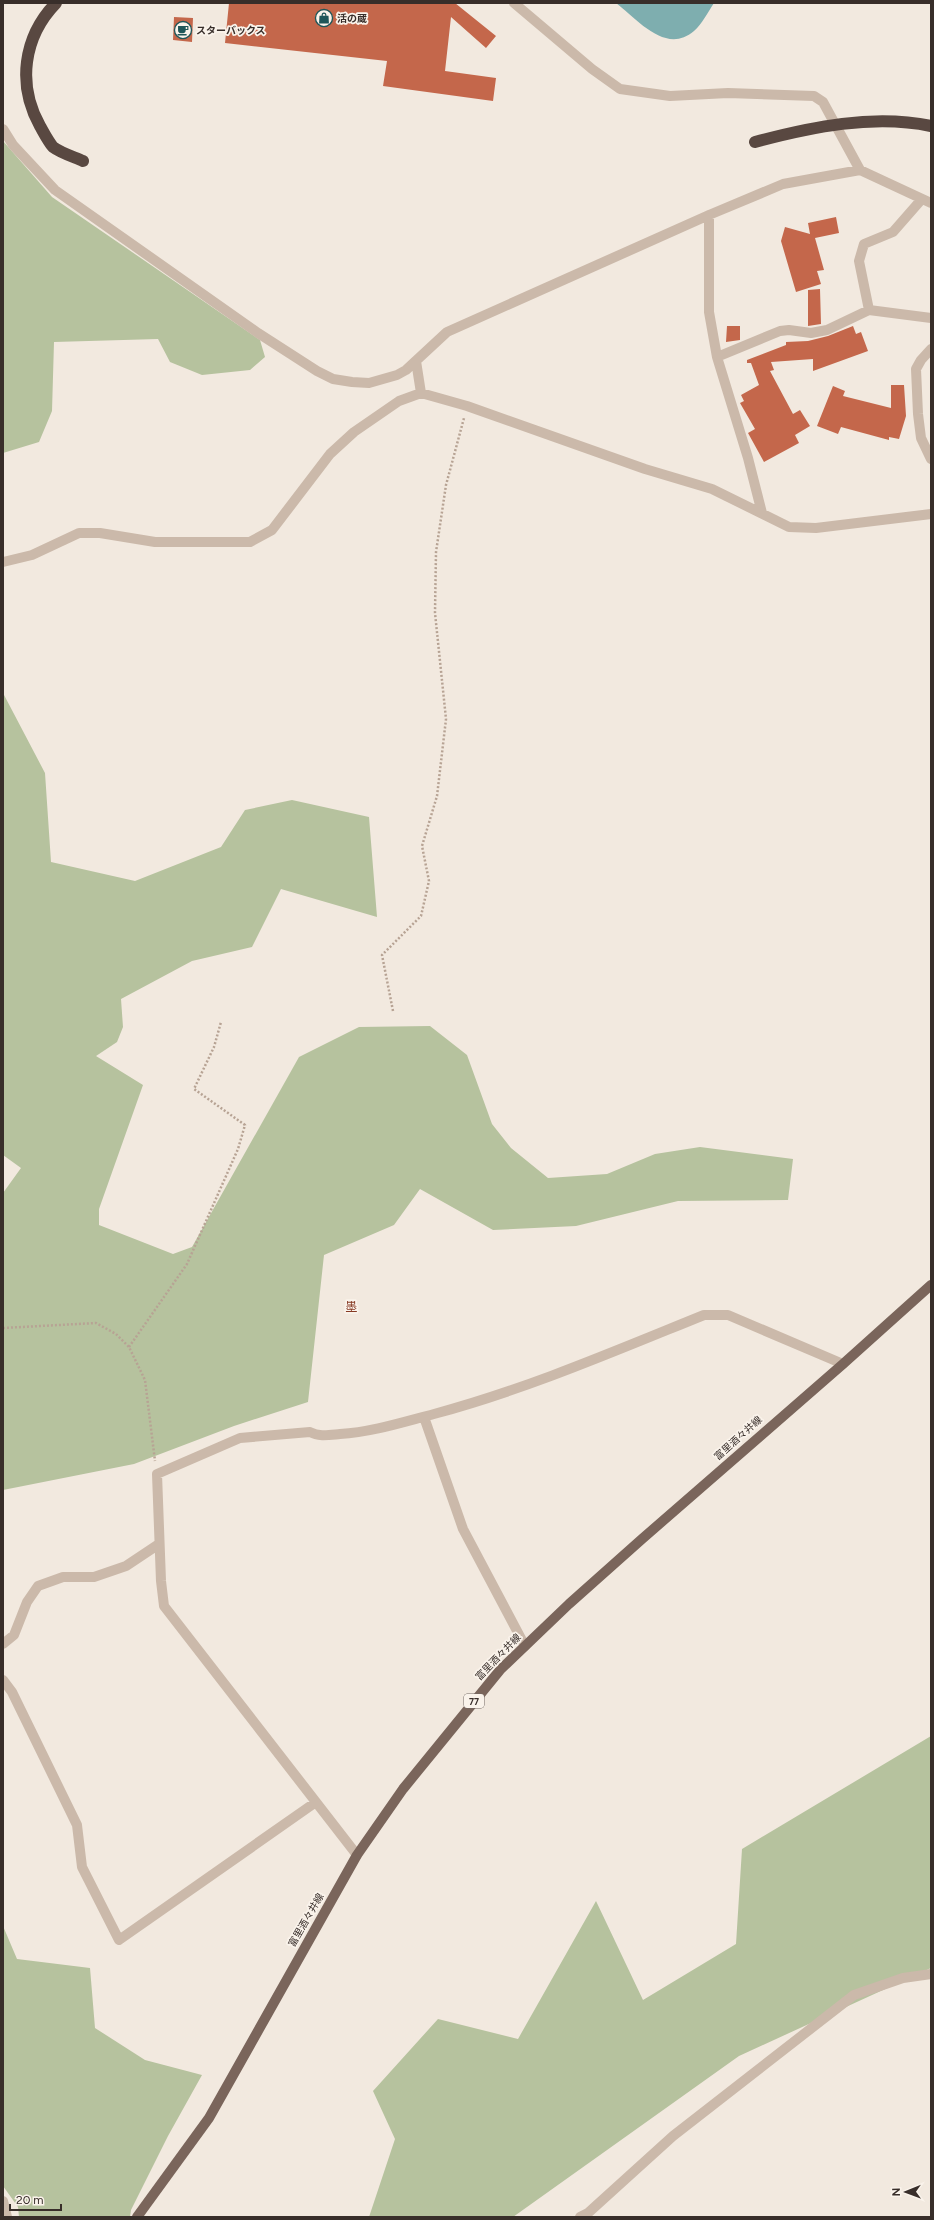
<svg xmlns="http://www.w3.org/2000/svg" width="934" height="2220" viewBox="0 0 934 2220" font-family="Figtree,'Noto Sans JP',sans-serif">
<style>
.green{fill:#b6c29e}
.water{fill:#7eaeaf}
.building{fill:#c4674b}
.lines{fill:none;stroke-linecap:round;stroke-linejoin:round}
.path{stroke:#b7a394;stroke-width:2.5;stroke-dasharray:2 2;stroke-linecap:butt}
.minor{stroke:#cbb9aa;stroke-width:10}
.primary{stroke:#7a655b;stroke-width:10}
.motorway{stroke:#594841;stroke-width:12}
.labels{text-anchor:middle;dominant-baseline:central;stroke-width:3.5;stroke-linejoin:round;paint-order:stroke}
.shield{fill:#faf3eb;stroke:#726964;stroke-width:1}
.shield-label{font-size:9px;font-weight:bold;fill:#382e2a}
.poi-label{font-size:10px;font-weight:bold;fill:#382e2a;stroke:#faf3eb;text-anchor:start}
.street-label{font-size:10px;fill:#382e2a;stroke:#faf3eb}
.quarter-label{font-size:12px;fill:#863a24;stroke:#faf3eb}
</style>
<rect width="100%" height="100%" fill="#f2e9df"/>
<path class="green" d="M3,141l49,56 208,143 5,17 -15,13 -48,5 -32,-13 -12,-23 -104,3 -2,69 -13,31 -36,11z
M3,693l42,80 6,89 84,19 86,-34 24,-37 47,-10 77,17 8,100 -96,-28 -29,58 -60,14 -71,38 2,28 -6,15 -21,14 47,29 -44,124v16l74,29 19,-7 107,-190 60,-30 71,-1 37,29 25,69 19,24 37,30 59,-4 48,-20 45,-7 93,12 -5,41 -110,1 -102,25 -83,4 -73,-41 -26,36 -70,30 -16,147 -74,24 -100,38 -131,26v-297l18,-25 -18,-13z
M931,1736v232l-192,88 -226,161h-144l26,-78 -22,-48 65,-72 80,20 78,-138 47,99 93,-56 6,-95z
M3,1926l14,33 73,9 5,60 50,32 57,15 -34,61 -37,74 -1,7h-111l-1,-10 -15,-21z"/>
<path class="water" d="M616,3h98c-6,9 -12,21 -20,28 -28,24 -56,-11 -78,-28z"/>
<path class="building" d="M229,3h226l41,33 -10,12 -35,-31 -6,54 51,7 -3,23 -110,-15 4,-25 -162,-18z
M174,17l19,1 -1,24 -19,-2z
M836,217l3,16 -24,5 9,32 -7,1 4,13 -25,8 -15,-51 4,-14 25,7 -2,-11z
M820,289l1,35 -13,2v-36z
M727,326h13v14l-14,2z
M853,326l3,8 5,-2 7,19 -55,20v-12l-42,3 3,8 -4,1 23,43 7,-4 10,16 -15,9 4,8 -35,19 -16,-29 7,-4 -15,-26 4,-2 -3,-6 18,-10 -8,-22h-4v-3l39,-15v-3l22,-1 20,-5z
M891,385h13l2,31 -7,23 -10,-2v3l-48,-13 -3,7 -21,-8 16,-40 12,5 -2,5 48,12z"/>
<g class="lines">
<path class="path" d="M393,1011l-11,-56 39,-39 8,-35 -7,-35 15,-50 9,-77 -11,-106 1,-61 10,-67 18,-67
M3,1328l93,-5 20,11 13,13 16,33 10,81
M129,1347l58,-83 51,-115 7,-24 -51,-36 20,-42 7,-25"/>
<path class="minor" d="M514,3l78,66 28,20 50,7 58,-3 86,3 9,6 37,68
M3,129l10,16 42,45 203,143 59,38 16,8 19,3 17,1 28,-8 9,-5 41,-38 262,-117 74,-31 77,-14 71,33
M709,215v97l8,45 31,101 14,55
M869,310l-10,-49 5,-17 29,-12 28,-32
M931,349l-10,11 -5,9 2,45 3,24 10,21
M717,357l63,-26 9,-1 22,3 16,-3 42,-20 62,8
M416,361l5,32
M3,562l29,-7 47,-22h21l55,9h95l22,-12 58,-76 24,-22 45,-31 22,-8 46,13 178,63 67,20 77,38 27,1 115,-14
M424,1417l39,112 62,117
M3,1644l11,-9 13,-33 11,-16 25,-9h31l32,-11 33,-22
M3,1680l9,12 65,133 5,42 37,73 197,-138
M357,1855l-193,-249 -3,-25 -4,-107 83,-36 70,-6c9,5 19,3 30,2 32,-2 63,-12 94,-20 93,-25 181,-63 270,-99h24l115,49
M3,2201l4,16
M580,2217l8,-4 85,-77 181,-141 49,-17 28,-4"/>
<path class="primary" d="M137,2217l72,-99 148,-263 46,-66 97,-119 69,-66 73,-65 201,-175 88,-79"/>
<path class="motorway" d="M56,3c-33,34 -39,82 -16,123 4,7 8,15 13,21 8,6 21,10 30,14
M755,142c56,-15 118,-28 176,-16"/>
</g>
<defs>
<g id="shop-ring" transform="scale(0.9)"><circle r="9.5" fill="#faf3eb" stroke="#1f5659" stroke-width="1.5"/><path d="M-5-2.5h2.3a2.7 3.5 0 0 1 5.4 0H5L5.5 6h-11ZM-1.5-2.5h3a1.5 2.3 0 0 0-3 0Z" fill="#1f5659"/></g>
<g id="cafe-ring" transform="scale(0.9)"><circle r="9.5" fill="#faf3eb" stroke="#1f5659" stroke-width="1.5"/><path d="M-5.5-4.5H6V0H3Q3 3.5 0 3.5H-2.5Q-5.5 3.5-5.5 0ZM3-3.2v2h1.7v-2ZM-6 4.5H4V6H-6Z" fill="#1f5659"/></g>
</defs>
<g fill-rule="evenodd">
<use href="#shop-ring" x="324" y="18"/>
<use href="#cafe-ring" x="183" y="30"/>
</g>
<g class="labels">
<rect class="shield" x="464" y="1694" width="20" height="14" rx="3"/>
<g class="shield-label">
<text x="474" y="1701">77</text>
</g>
<g class="poi-label">
<text x="337" y="18">活の蔵</text>
<text x="196" y="30">スターバックス</text>
</g>
<g class="street-label">
<text transform="translate(738 1438) rotate(-42)">富里酒々井線</text>
<text transform="translate(498 1657) rotate(-46)">富里酒々井線</text>
<text transform="translate(306 1920) rotate(-60)">富里酒々井線</text>
</g>
<g class="quarter-label">
<text x="351" y="1307">墨</text>
</g>
</g>
<rect width="934" height="2220" fill="none" stroke="#382e2a" stroke-width="8"/>
<g transform="translate(906 2192) rotate(269)" stroke="#faf3eb" stroke-width="3" paint-order="stroke">
<path d="M0-3L7 15L0 10L-7 15Z" fill="#382e2a"/>
<text y="-6" font-size="11" font-weight="bold" text-anchor="middle" fill="#382e2a">N</text>
</g>
<path d="M10 2204v6h51v-6" fill="none" stroke="#382e2a" stroke-width="2"/>
<text x="16" y="2204" font-size="12" fill="#382e2a" stroke="#faf3eb" stroke-width="3" paint-order="stroke">20 m</text>
</svg>
